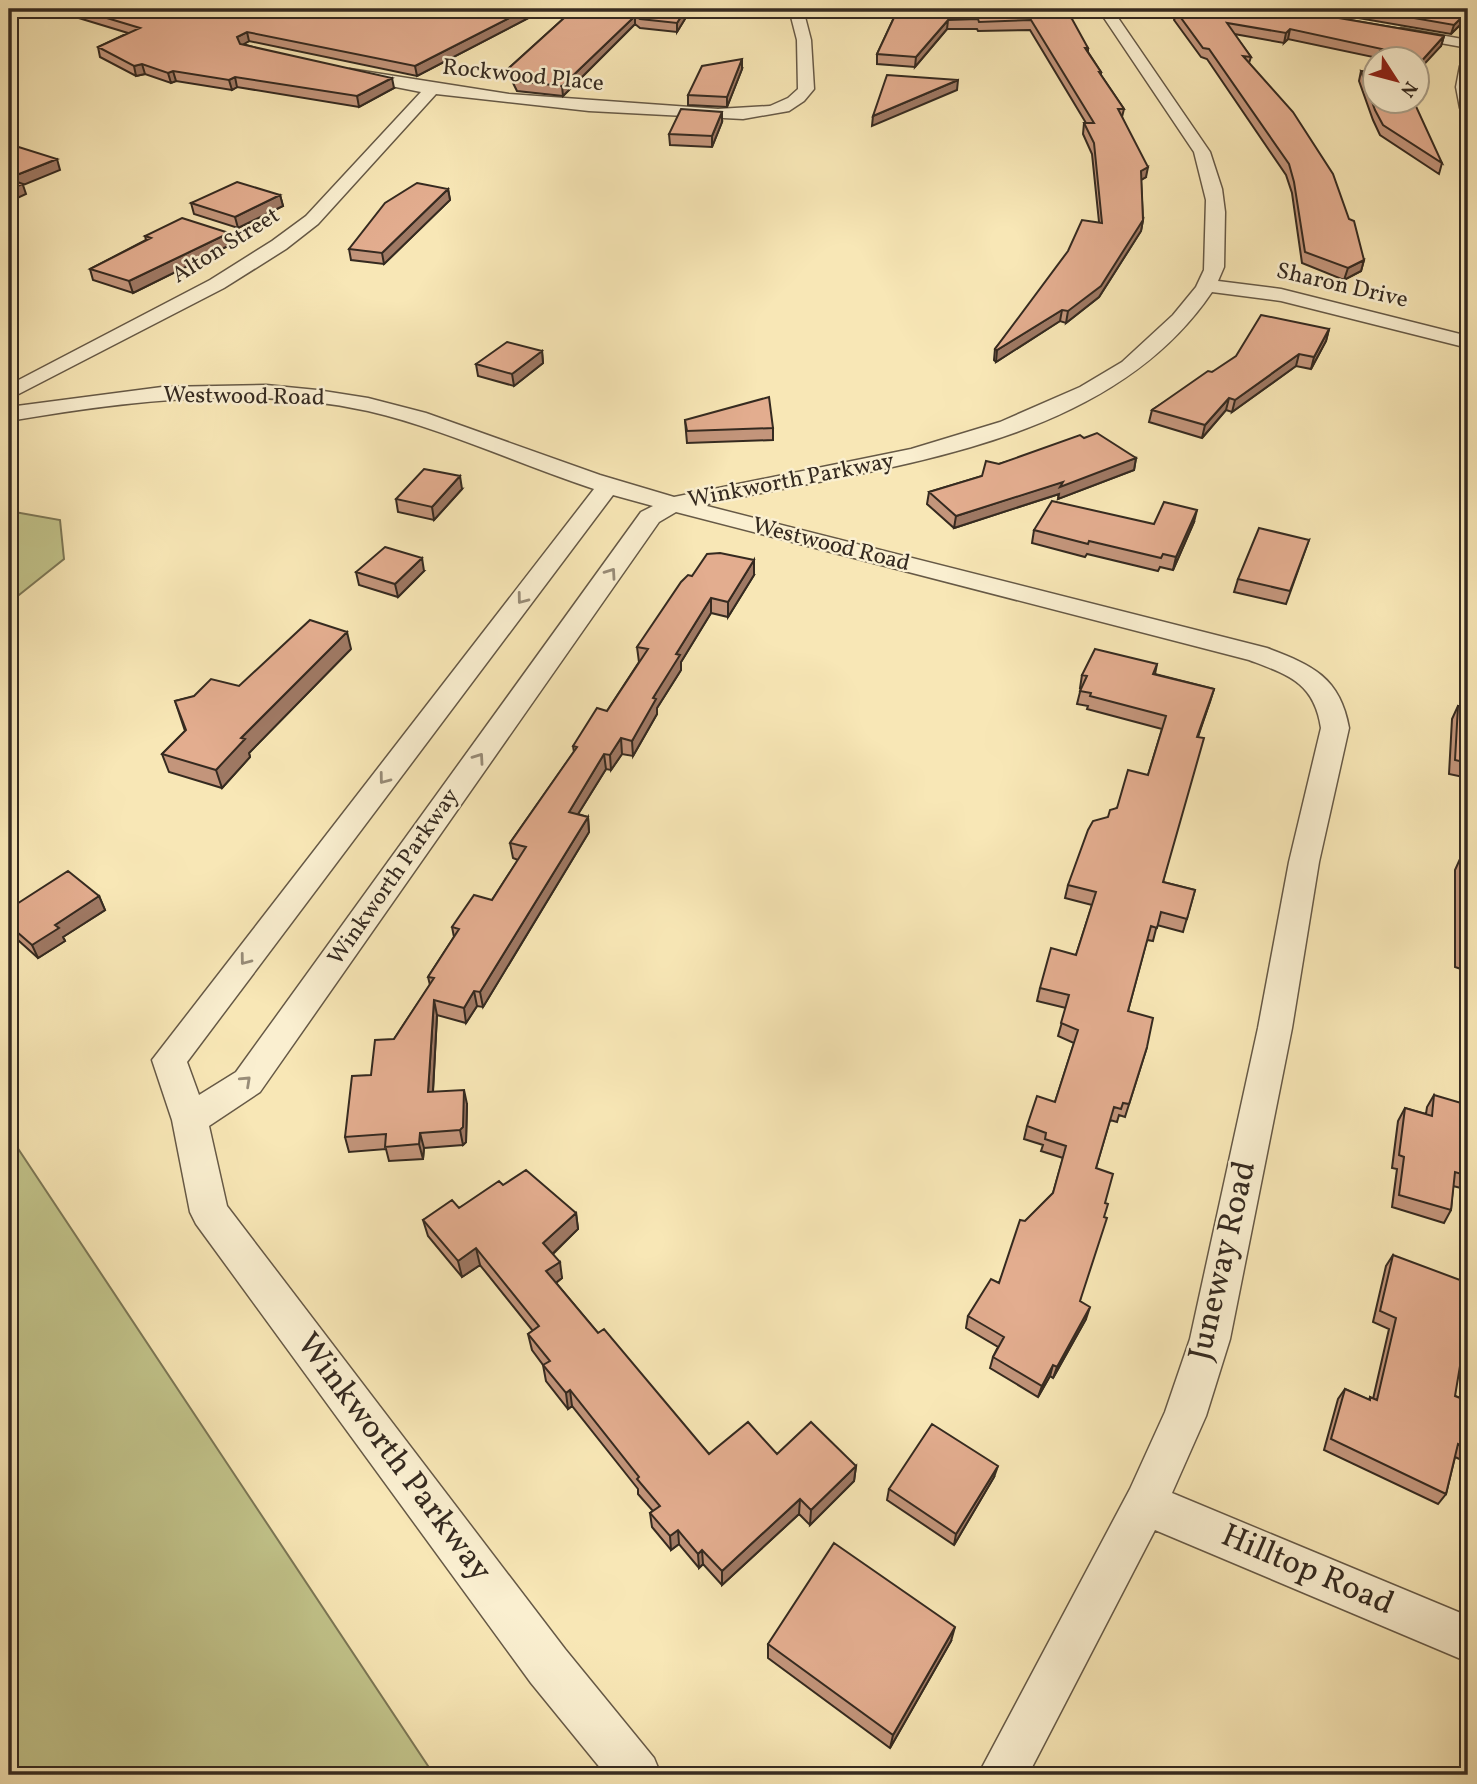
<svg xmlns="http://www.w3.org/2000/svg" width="1477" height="1784" viewBox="0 0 1477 1784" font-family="Vollkorn,serif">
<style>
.green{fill:#c2c48b;stroke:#7c7756;stroke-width:2}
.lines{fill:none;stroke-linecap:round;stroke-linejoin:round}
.minor-casing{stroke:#665946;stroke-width:3}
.minor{fill:#faefd0;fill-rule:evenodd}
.wall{fill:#c3957b;stroke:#352a20;stroke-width:2}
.shaded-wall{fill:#9f7964;stroke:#352a20;stroke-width:2}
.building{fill:#e3ad8f;stroke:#352a20;stroke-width:2}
.oneway{stroke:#988c78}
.labels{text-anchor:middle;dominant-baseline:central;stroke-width:5;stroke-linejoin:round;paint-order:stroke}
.far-street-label{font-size:23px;fill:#352a20;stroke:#faefd0}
.near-street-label{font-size:33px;fill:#352a20;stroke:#faefd0}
</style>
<rect width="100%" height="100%" fill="#f8e7b6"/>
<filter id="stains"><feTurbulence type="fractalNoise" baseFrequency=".00286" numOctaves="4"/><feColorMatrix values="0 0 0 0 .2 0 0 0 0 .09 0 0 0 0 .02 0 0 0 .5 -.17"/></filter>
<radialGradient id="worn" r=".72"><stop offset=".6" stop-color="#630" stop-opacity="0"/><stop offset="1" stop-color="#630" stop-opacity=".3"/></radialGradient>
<path class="green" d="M9,511l51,9 4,39 -55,44z
M9,1135l425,640h-425z"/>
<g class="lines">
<g class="minor-casing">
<path id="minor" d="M789,9h14l8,31 3,49 -10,12 -15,10 -46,8 -154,-8 -153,-17 -118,130 -32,25 -62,39 -215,111v-14l201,-105 62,-39 34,-25 115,-124 -76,-15 -3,-3 3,-3 5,-2 159,25 209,15 52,-3 18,-8 10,-9 -1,-49z
M1098,9h14l98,143 12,37 3,23 -1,55 -6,14 63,8 187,47v12l-187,-47 -69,-9c-107,159 -338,175 -509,213l564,143c45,17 73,29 82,80l-30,134 -27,166 -62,311 -24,77 -34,77 296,123v46l-313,-132 -127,245h-50l152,-286 35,-77 25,-73 68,-311 31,-166 32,-134c-7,-46 -33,-53 -72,-68l-573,-148 -17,10 -399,570 -51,34 18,80 338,443 89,109 7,17h-55l-75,-92 -335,-459 -6,-12 -18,-92 -20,-60 442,-571c-76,-25 -149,-60 -226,-78 -118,-26 -241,-10 -359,10v-14l153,-20 104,-2 51,5 51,8 58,15 174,62 74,22 237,-48 89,-27 80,-35 42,-25 51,-47 23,-28 8,-17 2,-70 -12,-48zM613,495l40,11 -12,6 -405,560 -37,23 -12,-33z
M1401,28l67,12v8l-72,-13 -2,-3z
M1468,61v52l-8,-5 -4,-21 4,-21z"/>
</g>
<use href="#minor" class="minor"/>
</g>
<path class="wall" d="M49,9h495v1l-127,66 -168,-35 -6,3 151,44 -35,19 -122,-20 -5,3 -56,-9 -5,2 -26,-9 -9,2 -36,-19 -2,-10 30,-14z
M574,9h117l-14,23 -37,-4 -5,-4 -72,72 -46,-5 -7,-14 -1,-9z
M898,9h159l31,39v4l13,20v3l23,34 -2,8 24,60 -5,3 2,40 -2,11 -42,66 -33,26 -6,-2 -64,41 -2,-2 1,-11 104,-127 -7,-68 -9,-20 1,-11h2l-56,-93 -52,1 -1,-2h-30l-32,38 -38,-3v-10z
M1159,9h127l158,27 -3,10 -23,14h-40v-2l-90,-19 -4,4 -50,-9 17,23 -2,6 115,197 -3,11 -17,9 -42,-17 -10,-70 -6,-18 -79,-116 -6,-2 -27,-37 1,-2z
M1306,9h162v18l-8,-2 -9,9z
M742,69l-15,38 -39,-2v-10z
M1361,71l4,1 77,91 -3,11 -59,-39 -7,-15 -14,-39z
M722,122l-10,25 -42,-2 -1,-11z
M448,189l2,11 -66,64 -33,-4 -2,-11z
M280,195l3,11 -45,22 -44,-14 -3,-11z
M229,233l3,11 -99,49 -40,-13 -3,-11 56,-29 -1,-4z
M1329,329l-3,12 -15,28 -15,-3 -64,46 -6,-2 -24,28 -53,-16 3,-12 60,-38z
M542,351l1,12 -29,23 -36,-10 -2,-12z
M685,420l88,8v12l-86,3z
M1084,438l52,20 -2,12 -76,29 1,-5 -105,34 -27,-24 2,-12 53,-16 17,-12z
M462,489l-28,31 -36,-8 -2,-13z
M1194,522l-21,48 -13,-3 -2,4 -71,-17 -2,3 -53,-14 2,-13z
M1309,540l-23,64 -52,-12 4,-13z
M424,571l-26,26 -39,-12 -3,-13z
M754,575l-26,42 -17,-4 -30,49v8l-24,38v6l-24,42 -11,-2 -11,16 -5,-1 -28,45 10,3 1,15 -106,175 -6,-1 -11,17 -29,-8 -4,77 34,12 -1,38 -3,3 -39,3 -1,11 -34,2 -3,-12 -37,3 -4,-15 26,-62 23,-36 36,-54 -2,-8 26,-40 -2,-10 40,-27 26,-40 -5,-2 -3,-15 64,-91 -1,-6 34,-35 32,-49 -2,-15 55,-71z
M351,649l-102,104 1,4 -28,31 -53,-16 -7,-18 23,-23 -10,-30 64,-15z
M1157,664l-2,10 59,15 -16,48 -35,145 32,8 -12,42 -26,-7 -4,16 -6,-1 -19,71 19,36 -22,70 -6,-2 -2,7 -7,-2 -14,48 -16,133 6,18 -33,59 -3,-2 -12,21 -48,-29 3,-11 5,-10 -32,-19 2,-12 31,-33 26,-62 28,-28 10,-35 -22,-7 2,-6 -19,-6 3,-13 28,-24 19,-59 -16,-7 8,-28 -29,-7 3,-13 36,-33 16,-50 -27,-7 3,-13 40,-68 40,-42 14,-46 -75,-20 1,-3 -11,-2 4,-16h-1l2,-13z
M1458,706l10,2v70l-19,-4 3,-55z
M1468,828v162l-7,-2v-19l-6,-2v-97l5,-11 2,-18z
M99,896l6,14 -42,27 2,4 -27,17 -29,-26v-23z
M1434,1095l34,81 -7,12 -8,-2 -2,24 -7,13 -52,-16 5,-38 -5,-1 6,-47 7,-13 21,6 1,-7z
M503,1185l73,28 2,16 -25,25 9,24 -6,5 42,50 111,121h68l79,12 -2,15 -44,44 -11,-11 -77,71 -19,-21 -4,4 -20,-24 -8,6 -19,-23 -2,-14 3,-2 -15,-17v-5l-66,-83 -4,3 -22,-28 -3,-16 -11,-15 -4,-16 5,-3 -53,-66 -18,12 -34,-41 -5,-16 36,-12z
M1393,1255l62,141 13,5v62l-13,-6 -9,37 -8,10 -114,-54 14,-51 7,-10 24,11 1,-3 3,2 16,-70 -16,-7 13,-56z
M994,1477l-40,68 -67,-45 2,-11z
M951,1641l-61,107 -122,-90v-14z"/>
<path class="shaded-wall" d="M527,9h17v1l-127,66 -2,-10z
M686,9h5l-14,23v-9z
M635,16v8l-72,72 -1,-10z
M1463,16l-3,9 -9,9 3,-9z
M948,20l-1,9 -32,38 1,-10z
M1290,29l-2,10 -4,4 2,-10z
M247,32l2,9 -10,6 -2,-10z
M1444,36l-3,10 -23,25v-6z
M742,59v10l-15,38v-10z
M142,64l3,10 -9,2 -2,-10z
M173,71l3,10 -5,2 -3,-10z
M235,77l2,10 -5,3 -3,-10z
M392,78l2,10 -35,19 -2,-11z
M958,80l-1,10 -85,36 1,-10z
M722,112v10l-10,25v-11z
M57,159l3,11 -37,15 3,9 -17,8v-24z
M1148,167l-2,10 -7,4 2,-10z
M448,189l2,11 -66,64 -2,-11z
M280,195l3,11 -45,22 -3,-11z
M1143,220l-2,11 -42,66 -33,26 2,-12z
M229,233l3,11 -99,49 -4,-12z
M1364,260l-3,11 -17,9 4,-12z
M1062,310l-2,11 -64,41 1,-12z
M1329,329l-3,12 -15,28 3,-12z
M542,351l1,12 -29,23 -2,-12z
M1299,354l-3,12 -64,46 3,-12z
M1229,398l-3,12 -24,28 3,-13z
M1136,458l-2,12 -76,29 1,-5 -105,34 2,-12z
M460,476l2,13 -28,31 -2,-13z
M1197,510l-3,12 -21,48 3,-13z
M422,558l2,13 -26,26 -3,-13z
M754,560v15l-26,42v-15z
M711,598v15l-30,49v8l-24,38v6l-24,42 -1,-15 21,-43 23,-44z
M347,632l4,17 -102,104 1,4 -28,31 -6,-18 25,-32z
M1214,689l-4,13 -17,48 4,-13z
M621,738l1,16 -11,16 -1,-15z
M604,754l2,15 -36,58 -1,-15z
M588,817l1,15 -106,175 -3,-15z
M99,896l6,14 -42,27 2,4 -27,17 -6,-13 23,-20z
M474,991l3,15 -11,17 -2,-15z
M434,1000l3,15 -5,92 -4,-15z
M464,1090l3,14 -1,38 -3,3 -3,-15z
M420,1133l4,15 -1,11 -4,-15z
M576,1213l2,16 -32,31 -3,-17z
M476,1248l4,17 -18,12 -4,-16z
M560,1262l2,16 -13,10 -3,-17z
M1090,1307l-4,12 -33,59 4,-11z
M1053,1365l-3,11 -12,21 4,-11z
M570,1390l2,16 -4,3 -2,-16z
M856,1466l-2,15 -44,44 1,-15z
M998,1466l-4,11 -40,68 2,-11z
M800,1499l-1,15 -77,71v-14z
M678,1530l1,14 -8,6 -1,-14z
M702,1550l1,14 -4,4 -1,-14z
M955,1627l-4,14 -61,107 3,-13z"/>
<path class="building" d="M77,9h450l-112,57 -168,-34 -10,5 3,7 152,34 -35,18 -122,-19 -6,3 -56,-9 -5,2 -26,-9 -8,2 -36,-19 42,-19z
M574,9h112l-9,14 -37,-4 -5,-3 -73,70 -46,-5 -7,-13z
M898,9h159l15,10 16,29h-3l16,24h-2l25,37h-6l30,58 -7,4 2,49 -42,66 -33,25 -6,-1 -65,40 -2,-1 73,-98 14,-31 20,3 -8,-80 -10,-20h10l-63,-103 -52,2 -1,-3 -30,1 -32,37 -39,-3z
M1177,9h109l158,27 -26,29v-5h-39l8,-8 -7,-1 2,-2 -92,-20 -4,4 -59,-10 24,34 -8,-1 50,56 40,62 16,45 5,2 10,39 -16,8 -43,-16 -11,-70 -5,-18 -80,-115 -6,-1 -27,-37 4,-1z
M1362,9h106v8l-5,-1 -9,9z
M742,59l-15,38 -39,-2 14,-29z
M1376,63v39h38l28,61 -59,-38 -8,-15 -14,-39 4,1z
M887,75l71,5 -85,36z
M681,109l41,3 -10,24 -43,-2z
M9,144l48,15 -48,19z
M9,179l14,5 -14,5z
M237,182l43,13 -45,22 -44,-14z
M417,183l31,6 -66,64 -33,-4 36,-46z
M182,218l47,15 -100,48 -39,-12 61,-31 -6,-2z
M1261,315l68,14 -15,28 -15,-3 -64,46 -6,-2 -24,27 -53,-15 56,-39 4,1 24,-16z
M507,342l35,9 -30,23 -36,-10z
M769,397l4,31 -86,3 -2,-11z
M1097,433l39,25 -76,29 3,-5 -107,34 -27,-24 53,-16 4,-15 13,3 81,-29 4,3z
M424,469l36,7 -28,31 -36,-8z
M1052,501l102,23 10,-22 33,8 -21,47 -13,-3 -2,4 -72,-17 -1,3 -54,-14z
M1259,528l50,12 -19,51 -52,-12z
M385,547l37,11 -27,26 -39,-12z
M720,553l34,7 -26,42 -17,-4 -35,56 4,1 -27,43 3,1 -24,42 -11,-3 -11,17 -6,-1 -35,58 19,5 -108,175 -6,-1 -10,17 -30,-8 -6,92 36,-2 -1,37 -3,3 -40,3 -1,11 -34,3 1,-13 -41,3 7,-61 19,-1 4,-35 19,-1 40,-61 -6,-1 31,-48 -7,-2 22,-32 18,5 34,-53 -16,-4 67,-96 -4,-1 24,-38 10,3 41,-62 -11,-2 44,-65 7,-7 4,1 15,-22z
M310,620l37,12 -106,106 4,1 -29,31 -54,-16 24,-24 -11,-29 19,-5 17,-17 28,7z
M1095,649l62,15 -4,10 61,15 -17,48 7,1 -41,144 32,8 -8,29 -26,-7 -4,16 -6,-2 -23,85 25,7 -6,29 -18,57 -6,-1 -2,6 -7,-2 -18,61 17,6 -8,29 3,1 -4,13 3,1 -27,83 10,6 -33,60 -4,-2 -11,21 -49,-29 11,-20 -36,-21 23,-37 8,4 21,-63 5,1 28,-28 13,-47 -21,-7 1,-6 -19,-7 10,-30 18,6 23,-72 -17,-7 8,-28 -29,-7 11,-40 25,7 20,-63 -28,-7 20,-55 5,-9 15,-4 2,-7 7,-2 11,-38 20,5 18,-59 -76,-20 1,-3 -11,-2 7,-15 -5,-1z
M1458,706l10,2v55l-13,-3z
M1468,828v147v-19l-7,-2v-97h5z
M68,871l31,25 -44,29 4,3 -27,17 -23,-20v-16z
M1434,1095l34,10v71l-13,-4 -4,38 -52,-15 5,-38 -5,-2 6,-47 27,8z
M526,1170l50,43 -33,30 17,19 -14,9 52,62 6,-4 105,125 39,-32 29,32 34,-32 45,44 -45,44 -11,-11 -78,72 -20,-21 -4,4 -20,-24 -8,6 -20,-23 10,-7 -23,-27 2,-2 -69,-87 -4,3 -23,-28 7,-4 -22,-27 11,-8 -63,-78 -18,13 -35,-41 29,-20 7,8 40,-27 4,4z
M1393,1255l75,28v35l-13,78 13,5v48l-10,-5 -12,50 -115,-55 14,-50 25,11v-3l7,3 19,-82 -16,-7z
M932,1424l66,42 -42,68 -67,-45z
M834,1543l121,84 -62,108 -125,-91z"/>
<defs><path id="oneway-chevron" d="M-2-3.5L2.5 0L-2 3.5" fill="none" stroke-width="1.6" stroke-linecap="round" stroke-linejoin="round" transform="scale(1.75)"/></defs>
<g class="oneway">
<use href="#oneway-chevron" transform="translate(611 573) rotate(-55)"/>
<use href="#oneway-chevron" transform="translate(522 599) rotate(127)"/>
<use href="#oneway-chevron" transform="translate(479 758) rotate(-55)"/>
<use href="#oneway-chevron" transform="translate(384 779) rotate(127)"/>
<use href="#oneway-chevron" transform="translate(245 960) rotate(127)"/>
<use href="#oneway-chevron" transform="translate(246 1081) rotate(-43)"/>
</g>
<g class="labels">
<g class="far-street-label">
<text transform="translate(523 76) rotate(6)">Rockwood Place</text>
<text transform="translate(226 246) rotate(-32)">Alton Street</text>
<text transform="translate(1342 286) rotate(13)">Sharon Drive</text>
<text transform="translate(244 397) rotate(1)">Westwood Road</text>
<text transform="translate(791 481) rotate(-11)">Winkworth Parkway</text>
<text transform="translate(831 545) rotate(14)">Westwood Road</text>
<text transform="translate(394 877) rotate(-55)">Winkworth Parkway</text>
</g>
<g class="near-street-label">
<text transform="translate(1224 1261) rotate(-77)">Juneway Road</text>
<text transform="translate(393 1458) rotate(53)">Winkworth Parkway</text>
<text transform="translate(1307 1571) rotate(23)">Hilltop Road</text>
</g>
</g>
<rect width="1477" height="1784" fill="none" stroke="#f8e7b6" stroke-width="35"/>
<rect x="10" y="10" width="1456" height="1763" fill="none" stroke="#352a20" stroke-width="3.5"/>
<rect x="18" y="18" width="1442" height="1749" fill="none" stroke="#352a20" stroke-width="2"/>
<g transform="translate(1396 80) rotate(126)"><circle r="33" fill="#faefd0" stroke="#aba08a" stroke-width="2"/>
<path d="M0-5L12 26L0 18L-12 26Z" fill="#8f2418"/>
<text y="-10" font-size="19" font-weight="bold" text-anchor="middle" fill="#352a20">N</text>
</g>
<rect width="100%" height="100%" filter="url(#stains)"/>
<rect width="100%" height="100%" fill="url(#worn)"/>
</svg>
